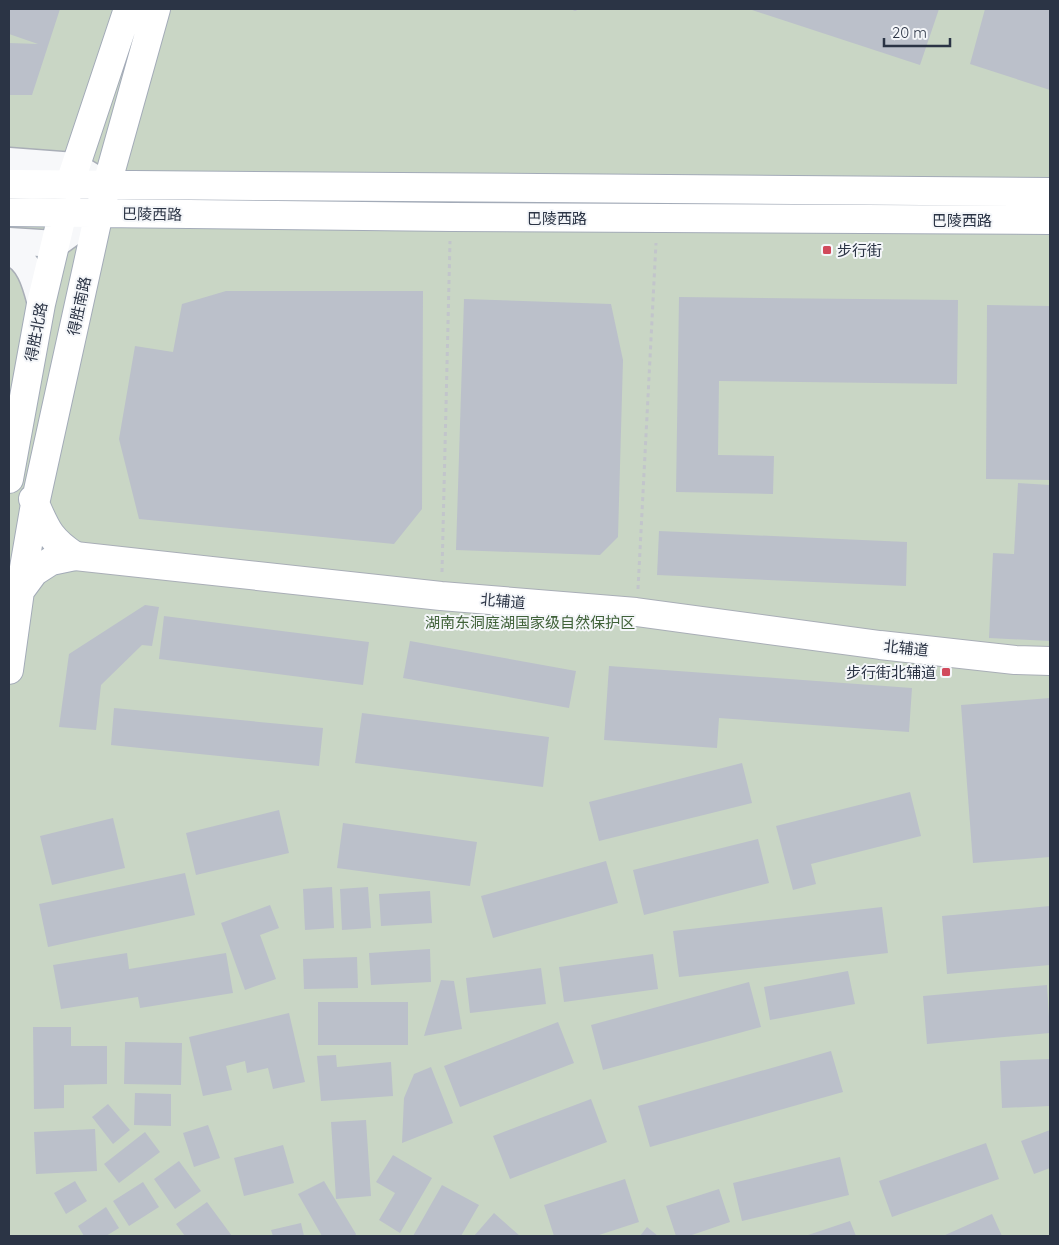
<svg xmlns="http://www.w3.org/2000/svg" width="1059" height="1245" viewBox="0 0 1059 1245" font-family="Quicksand,'Noto Sans SC',sans-serif">
<style>
.green{fill:#c9d6c5}
.building{fill:#bbc0ca}
.lines{fill:none;stroke-linecap:round;stroke-linejoin:round}
.tertiary-casing{stroke:#a9aeb7;stroke-width:29}
.secondary-casing{stroke:#a9aeb7;stroke-width:30}
.primary-casing{stroke:#a3abb8;stroke-width:30}
.path{stroke:#c2c5cb;stroke-width:3;stroke-dasharray:4 4;stroke-linecap:butt}
.tertiary{stroke:#f7f8fa;stroke-width:26}
.secondary{stroke:#fff;stroke-width:28}
.primary{stroke:#fff;stroke-width:28}
.poi-dot{fill:#d1495b;stroke:#f4f6f9;stroke-width:2}
.labels{text-anchor:middle;dominant-baseline:central;stroke-width:4;stroke-linejoin:round;paint-order:stroke}
.street-label{font-size:15px;fill:#2b3445;stroke:#f4f6f9}
.poi-label{font-size:15px;fill:#2b3445;stroke:#f4f6f9;text-anchor:start}
.park-label{font-size:15px;fill:#3f6138;stroke:#f4f6f9}
</style>
<rect width="100%" height="100%" fill="#e4e7ec"/>
<path class="green" d="M9,9h1041v1227h-1041z"/>
<path class="building" d="M9,9h51l-28,86h-23v-52l29,1 -29,-10z
M749,9h190l-19,56z
M985,9h65v81l-80,-26z
M226,291h197l-1,218 -28,35 -255,-25 -20,-80 16,-93 38,6 9,-48z
M679,297l279,3 -1,84 -238,-3 -1,74 56,1 -1,38 -97,-2z
M464,299l147,5 12,56 -5,177 -18,18 -144,-5z
M987,305l63,1v174l-64,-1z
M1018,483l32,2v156l-61,-3 4,-85 21,1z
M659,531l248,11 -1,44 -249,-11z
M145,605l14,2 -7,39 -10,-1 -41,40 -5,45 -37,-3 10,-73z
M164,616l205,26 -6,43 -204,-26z
M410,641l166,30 -7,37 -166,-30z
M609,666l303,22 -3,44 -190,-14 -2,30 -113,-8z
M1050,698v159l-77,6 -12,-158z
M114,708l209,20 -4,38 -208,-21z
M362,713l187,24 -6,50 -188,-24z
M742,763l10,40 -153,38 -10,-39z
M910,792l11,44 -110,28 5,20 -23,6 -17,-64z
M279,810l10,43 -93,22 -10,-42z
M113,818l12,50 -73,17 -12,-49z
M343,823l134,19 -7,44 -133,-18z
M758,839l11,44 -125,32 -11,-45z
M606,861l12,42 -125,35 -12,-42z
M185,873l10,42 -147,32 -9,-43z
M332,887l2,41 -29,2 -2,-41z
M368,887l3,41 -29,2 -2,-41z
M430,891l2,32 -51,3 -2,-32z
M270,905l9,23 -19,7 16,44 -31,11 -24,-67z
M1050,906v59l-103,9 -5,-58z
M882,907l6,46 -209,24 -6,-46z
M430,949l1,33 -60,3 -2,-32z
M127,953l2,16 97,-16 7,40 -93,15 -2,-11 -77,12 -8,-44z
M653,954l5,35 -94,13 -5,-35z
M357,957l1,31 -54,1 -1,-30z
M541,968l5,36 -76,9 -4,-35z
M848,971l7,33 -85,16 -6,-33z
M441,980l13,1 8,48 -38,7z
M749,982l12,45 -158,43 -12,-45z
M1047,985l3,48 -123,11 -4,-48z
M318,1002h90v43h-90z
M289,1013l16,69 -32,7 -5,-21 -21,5 -2,-12 -19,5 6,24 -29,6 -14,-59z
M558,1022l16,41 -114,44 -16,-41z
M33,1027h38v19h36v38l-43,1v23l-30,1z
M125,1042l57,1 -1,42 -57,-1z
M831,1051l12,41 -193,55 -12,-41z
M336,1055l1,12 54,-5 2,34 -72,5 -4,-45z
M1050,1059v47l-48,2 -2,-47z
M431,1067l22,56 -51,20 2,-45 10,-24z
M135,1093l36,1v32l-37,-1z
M591,1099l16,43 -97,37 -17,-43z
M108,1104l22,26 -17,14 -21,-27z
M366,1120l5,76 -35,3 -5,-77z
M208,1125l12,33 -26,9 -11,-34z
M95,1129l2,42 -61,3 -2,-42z
M1050,1130v38l-16,6 -13,-33z
M145,1132l15,20 -41,31 -15,-19z
M986,1143l13,36 -107,38 -13,-36z
M283,1145l11,38 -50,13 -10,-38z
M393,1155l39,23 -32,55 -21,-13 16,-27 -19,-11z
M840,1157l9,38 -107,26 -9,-38z
M179,1161l22,30 -26,18 -21,-30z
M625,1179l14,43 -43,14h-42l-10,-31z
M75,1181l12,20 -21,13 -12,-21z
M324,1181l32,53 -1,2h-33l-24,-42z
M143,1182l16,25 -30,19 -16,-25z
M442,1185l37,20 -18,31h-48z
M719,1189l11,33 -41,14h-13l-10,-30z
M207,1202l25,34h-47l-9,-12z
M106,1207l13,21 -13,8h-22l-6,-10z
M494,1213l26,23h-46z
M992,1214l10,22h-59z
M850,1221l6,15h-51z
M301,1223l3,13h-31l-2,-6z
M647,1227l11,9h-18z"/>
<g class="lines">
<g class="tertiary-casing">
<path id="tertiary" d="M9,161l66,5 18,11
M9,241l47,3 43,-31
M9,252c21,7 27,33 32,52"/>
</g>
<g class="secondary-casing">
<path id="secondary" d="M75,556l366,40 195,16 244,33 135,15 35,1"/>
</g>
<g class="primary-casing">
<path id="primary" d="M9,184l1041,8
M9,212l442,5 599,3
M9,479l32,-175 28,-118 59,-177
M33,499c13,29 15,39 42,57
M9,603l11,-12 15,-87 64,-291 57,-204
M9,670l11,-79 14,-19 17,-11 24,-5"/>
</g>
<path class="path" d="M575,11v-2
M442,572l8,-331
M638,589l18,-346"/>
<use href="#tertiary" class="tertiary"/>
<use href="#secondary" class="secondary"/>
<use href="#primary" class="primary"/>
</g>
<g class="poi-dot">
<rect x="822" y="245" width="10" height="10" rx="2.5"/>
<rect x="941" y="667" width="10" height="10" rx="2.5"/>
</g>
<g class="labels">
<g class="street-label">
<text transform="translate(152 214) rotate(1)">巴陵西路</text>
<text x="557" y="218">巴陵西路</text>
<text x="962" y="220">巴陵西路</text>
<text transform="translate(79 306) rotate(-78)">得胜南路</text>
<text transform="translate(36 332) rotate(-79)">得胜北路</text>
<text transform="translate(503 601) rotate(5)">北辅道</text>
<text transform="translate(906 648) rotate(6)">北辅道</text>
</g>
<g class="poi-label">
<text x="837" y="250">步行街</text>
<text x="936" y="672" text-anchor="end">步行街北辅道</text>
</g>
<g class="park-label">
<text x="530" y="622">湖南东洞庭湖国家级自然保护区</text>
</g>
</g>
<rect width="1059" height="1245" fill="none" stroke="#2b3445" stroke-width="20"/>
<path d="M884 38v8h66v-8" fill="none" stroke="#2b3445" stroke-width="2.5"/>
<text x="892" y="38" font-size="15" fill="#2b3445" stroke="#f4f6f9" stroke-width="4" paint-order="stroke">20 m</text>
</svg>
